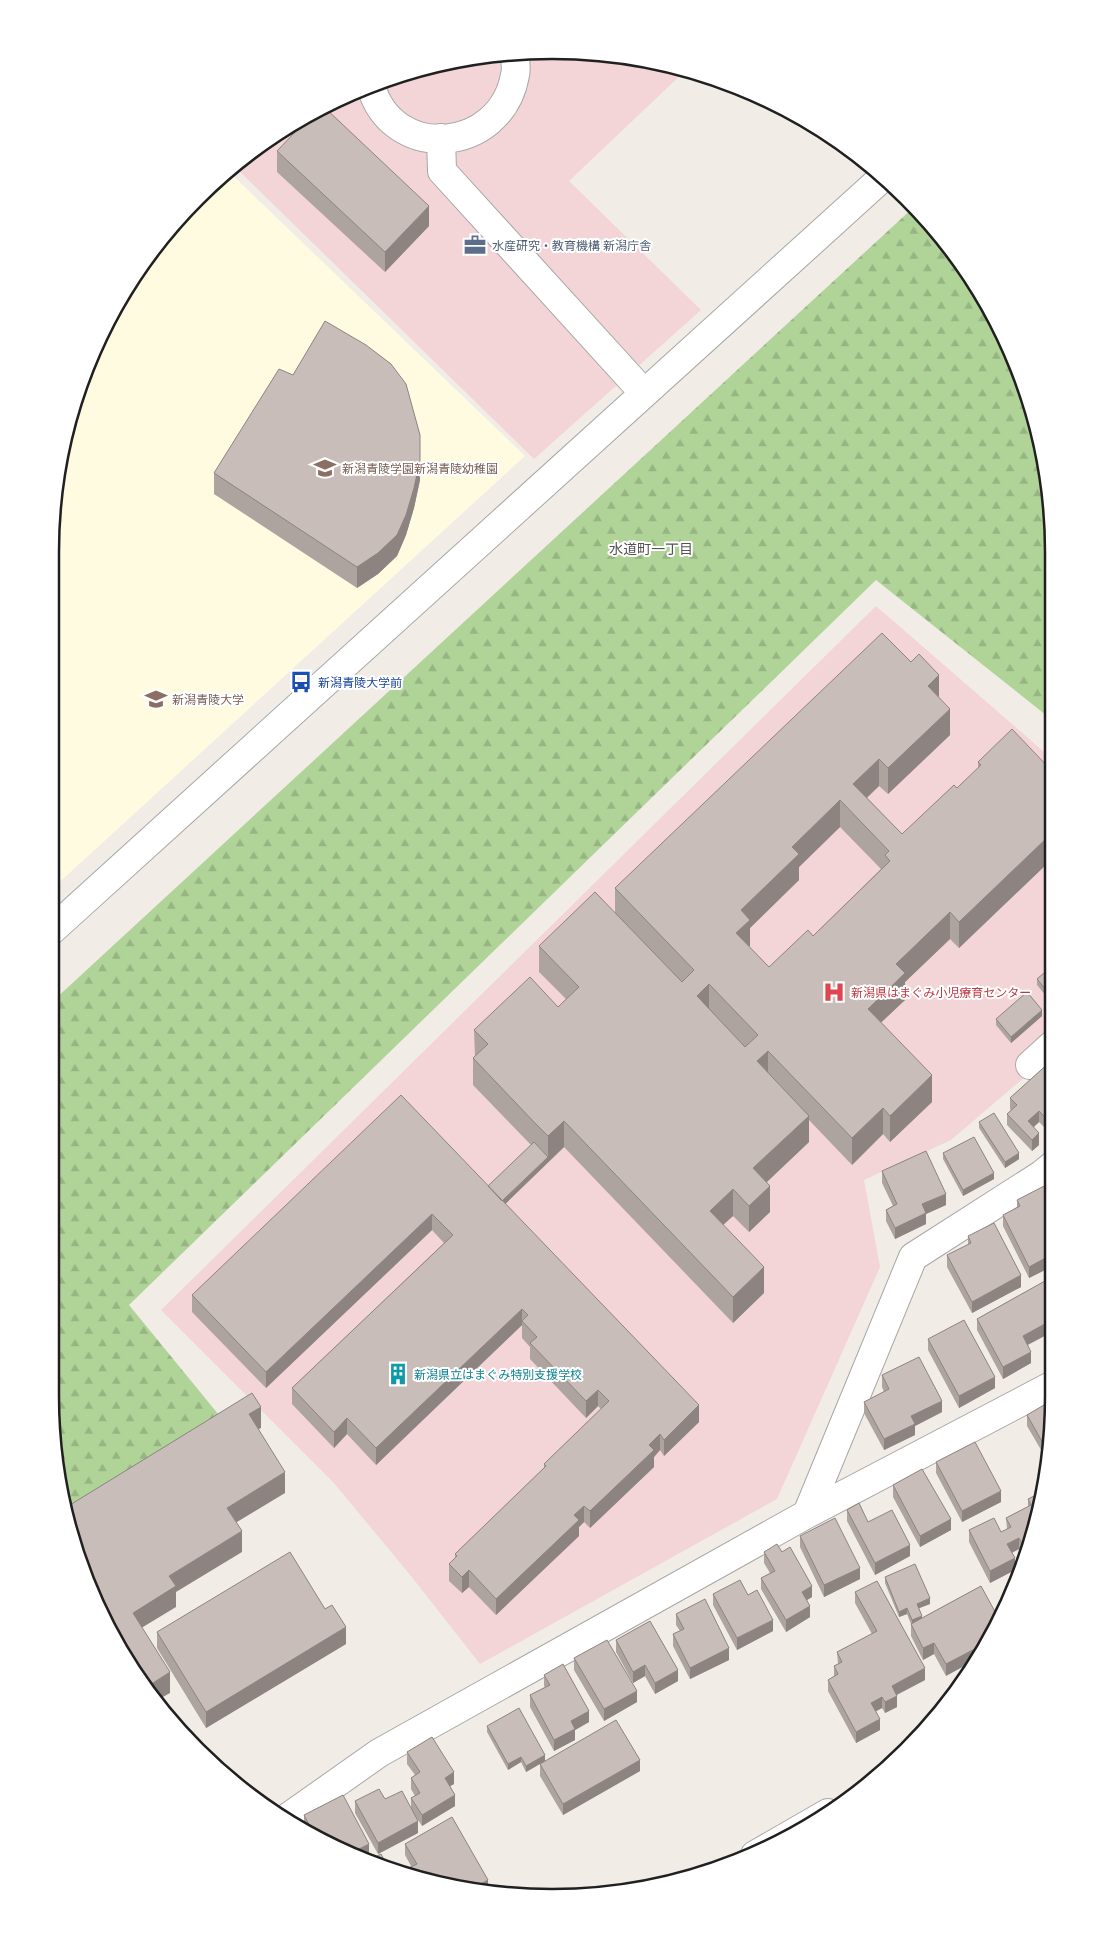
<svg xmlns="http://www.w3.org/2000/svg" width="1104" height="1948" viewBox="0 0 1104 1948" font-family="'Noto Sans','Noto Sans JP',sans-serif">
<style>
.commercial{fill:#f3d4d7}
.education{fill:#fffbe1}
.forest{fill:url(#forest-firs)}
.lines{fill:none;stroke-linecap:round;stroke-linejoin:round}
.minor-casing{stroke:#a7a7a7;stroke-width:30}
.minor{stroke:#fff;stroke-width:28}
.wall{fill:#ada39f;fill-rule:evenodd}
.shaded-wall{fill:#8d8482}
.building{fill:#c9bdb9;stroke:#8d8482;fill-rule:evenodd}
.labels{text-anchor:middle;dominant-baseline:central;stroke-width:4;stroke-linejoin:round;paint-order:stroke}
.service-label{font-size:12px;fill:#4e5e75;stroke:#fff;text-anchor:start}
.education-label{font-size:12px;fill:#785e54;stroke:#fff;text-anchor:start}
.transit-label{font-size:12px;fill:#164399;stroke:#fff;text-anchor:start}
.health-label{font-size:12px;fill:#be3a42;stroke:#fff;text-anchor:start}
.culture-label{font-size:12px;fill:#0d838f;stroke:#fff;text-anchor:start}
.neighbourhood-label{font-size:14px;fill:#535353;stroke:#fff}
.rim{fill:none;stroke:#202020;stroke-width:2.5}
</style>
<defs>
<pattern id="forest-firs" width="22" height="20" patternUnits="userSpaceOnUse" patternTransform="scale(1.25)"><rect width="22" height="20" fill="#b0d398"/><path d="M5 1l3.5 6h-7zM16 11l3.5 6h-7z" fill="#97b583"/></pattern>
</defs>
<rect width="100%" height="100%" fill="#f1ece6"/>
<path class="commercial" d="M519,51l99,3 68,16 -117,111 132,129 -167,149 -300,-293 13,-12 83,-52 92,-35z
M876,606l175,152 1,273 -35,33 10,11 -76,65 -87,40 16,87 -103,232 -297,165 -69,-88 -77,-93 -173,-173z"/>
<path class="education" d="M228,171l297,285 -473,433 -1,-370 26,-128 40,-90 58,-80z"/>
<path class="forest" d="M915,206l55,67 57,117 23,97 1,232 -175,-139 -747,725 94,115 -158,89 -11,-47 -1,-461z"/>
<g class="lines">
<g class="minor-casing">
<path id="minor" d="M371,86c21,76 130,68 144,-11 2,-7 0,-16 -1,-23
M441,138l1,33 202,222
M52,930l830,-752
M1030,1065l22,-20
M807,1514l106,-257 128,-82 11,-9
M284,1820l95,-67 428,-239 246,-129
M755,1855l73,-42"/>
</g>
<use href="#minor" class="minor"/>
</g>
<path class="wall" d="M277,151l152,75 -44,46 -108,-100z
M214,473l206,7 -6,28 -8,27 -9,21 -19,18 -21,14 -143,-94z
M939,698l11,37 -62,59 -9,-8 -12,12 35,36 55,-46 21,-19v-7l73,8v90l-92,88 -9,-9 -45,43v18l-24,22 51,80 -42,40 -7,-8 -31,31 -43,-45v22l-42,40 3,30 -21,20 -16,-16 -10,8 41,69 -31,30 -169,-176 -59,57 194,218 -35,34 -4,-6 -6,7v10l-64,61 -6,-6 -5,5v9l-83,79 -27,-28 -7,6 -13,-12v-17l6,-5v-5l89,-86v-4l57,-55 -3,-3 -12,12 -56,-59v-12l-8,-9v-13l-146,140 -29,-31 -13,14 -42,-44v-16l152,-145 -12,-13 -166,158 -74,-76v-17l296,-109 43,-41 -58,-60v-27l2,-1 -1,-27 84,-23 8,-8 -27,-27v-26l76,-33v-25zM840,827l41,42 -68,67 -44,31 -20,-20 1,-19 49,-48v-13z
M1051,967v35l-14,-17v-6z
M1042,1016l-31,27 -15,-18v-6z
M1052,1060v66l-5,4 -8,-8 -5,5 5,18 -7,6 -25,-26v-11l4,-4 -1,-1v-11z
M979,1122l40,37 -14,9 -26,-40z
M943,1153l51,26 -31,17 -20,-37z
M882,1171l64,34 -20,9v10l-31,15 -9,-18v-11l7,-4 -11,-23z
M1017,1200l34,57v10l-22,11 -26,-52v-11l14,-7z
M968,1236l53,51 -49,26 -25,-46v-12l21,-10z
M1052,1277l1,57 -1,-2 -24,13 3,18 -28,16 -26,-49v-11z
M928,1339l67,49 -36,20 -31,-58z
M882,1375l60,37 -27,14v9l-31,15 -20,-37v-11l20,-10 -2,-5z
M1027,1415l26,14 -6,31 -20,-34z
M936,1462l65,40 -39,20 -26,-49z
M893,1485l58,45 -31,17 -27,-50z
M1040,1493l-13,64 -1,4 -7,-12 -7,4 3,17 -25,13 -21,-41v-12l32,2 6,-3 -1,-11 22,-11v-8z
M847,1510l21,12 42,34 -35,19 -28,-54z
M800,1536l60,43 -36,18 -24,-50z
M764,1552h18l30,45 -5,3 3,17 -24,15 -25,-43v-11l9,-5 -6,-10z
M885,1577l45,27 -11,4 3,10 59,-32 -35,90 -12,-22 -11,6 -12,-24v-12l-4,-10 -8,3 -14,-34z
M855,1592l70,88 -28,15v12l-12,6 -3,-5 -6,3 4,19 -24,13 -28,-52v-11l6,-4v-10l4,-2 -1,-12 35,-18 -17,-31z
M713,1594l35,1 25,36 -36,19 -24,-45z
M325,1609l21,35 -140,84 -49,-80v-16z
M676,1614l53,46 -39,19 -17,-33v-12l7,-3 -4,-6z
M616,1640l62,41 -23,13 -10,-18 -12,7 -17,-31z
M574,1658l63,44 -33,19 -30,-51z
M544,1675l45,47 -14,8v10l-21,11 -24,-44v-12l15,-8 -1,-1z
M487,1726l58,35 -19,11 -5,-10 -13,8 -21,-38z
M407,1752l47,32 -4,2 5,20 -33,20 -8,-12 4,19 -40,21 -23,-41v-12l30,-2 26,10v-11l4,-2 -4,-7v-11l4,-3 -8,-11z
M540,1764l100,7 -77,44 -23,-39z
M304,1815l65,40 -7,3 -32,-12 -23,-13 -3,-6z
M405,1844l83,47 -4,2 -62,-12 -13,-5v-8l2,-2 -6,-11z"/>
<path class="shaded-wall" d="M429,206v20l-44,46v-20z
M420,460v20l-6,28 -8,27 -9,21 -19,18 -21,14v-21z
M939,675v26l-11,-15z
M950,709v26l-62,59v-26z
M879,759v27l-26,24v-26z
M840,800v27l-41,40v13l-49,48v18l-14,13v-26l5,-23 51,-63z
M1051,834v26l-92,88v-26z
M950,912v27l-45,43v18l-37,35v-26l28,-45z
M709,984v26l-12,-14z
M1042,1010v6l-31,27v-6z
M768,1051v26l-11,-16z
M932,1075v27l-42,40v-26z
M883,1108v26l-31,31v-27z
M1039,1111v11l-11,10v-11z
M1052,1114v12l-5,4v-11z
M809,1116v26l-56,53v-27z
M564,1121v26l-67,65v-6l51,-49v-21z
M1039,1133v12l-7,6v-11z
M1019,1153v6l-14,9v-6z
M994,1173v6l-31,17v-6z
M770,1186v26l-21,20v-26z
M733,1189v27l-23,21v-26z
M946,1194v11l-20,9v10l-31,15v-11l27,-24z
M432,1214v16l-166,158v-16z
M1052,1245v12h-1v10l-22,11v-11l18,-19z
M764,1267v26l-31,30v-26z
M1021,1275v12l-49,26v-11z
M522,1309v16l-146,140v-17z
M1052,1320v12l-29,15v-11z
M1031,1352v11l-28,16v-12z
M995,1377v11l-36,20v-12z
M598,1390v16l-12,12v-17z
M942,1401v11l-27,14v9l-31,15v-11l27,-23z
M699,1405v17l-35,34v-16z
M261,1407v21l-12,6v-20z
M347,1418v16l-13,14v-16z
M660,1434v16l-6,7v10l-64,61v-17l59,-66z
M285,1472v21l-58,35v-20z
M1001,1491v11l-39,20v-11z
M584,1506v16l-5,5v9l-83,79v-16l78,-84z
M951,1519v11l-31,17v-11z
M242,1531v21l-66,40v15l-43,26v-20l36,-37z
M1019,1538v11l-12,6v-11z
M910,1545v11l-35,19v-12z
M1015,1558v12l-25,13v-12z
M860,1568v11l-36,18v-12z
M469,1570v17l-7,6v-16z
M812,1586v11l-10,6v-11z
M930,1598v6l-13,5v-5z
M810,1606v11l-24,15v-12z
M907,1608v6l-8,3v-5z
M922,1616v5l-10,5v-6z
M773,1620v11l-36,19v-12z
M346,1627v17l-140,84v-16z
M996,1627l-9,20 -8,11 -33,18v-12l42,-33z
M934,1643v11l-11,6v-12z
M729,1648v12l-39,19v-11z
M645,1665v11l-12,7v-11z
M925,1668v12l-33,17v-11z
M678,1670v11l-23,13v-11z
M170,1672v21l-16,9 -9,-14z
M637,1691v11l-33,19v-12z
M897,1696v11l-12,6v-11z
M882,1697v11l-11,6v-11z
M589,1711v11l-14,8v10l-21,11v-11l17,-19z
M880,1719v11l-24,13v-11z
M545,1755v6l-19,11v-6z
M521,1757v5l-13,8v-6z
M640,1760v11l-77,44v-11z
M454,1772v12l-9,5v-11z
M455,1795v11l-33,20v-11z
M418,1821v12l-40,21v-11z
M369,1844v11l-7,3 -13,-4z
M488,1880v11l-4,2 -15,-3z"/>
<path class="building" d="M323,106l106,100 -44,46 -108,-101 38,-40z
M325,321l41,24 25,19 15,20 14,51v25l-6,28 -8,27 -9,20 -19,18 -21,14 -143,-94 65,-104 14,6z
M882,633l29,29 8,-8 20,21 -11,11 22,23 -62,59 -9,-9 -26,25 49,50 52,-49 3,3 24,-23 -3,-3 34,-33 39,41v64l-92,88 -9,-10 -54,52 9,9 -37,36 64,66 -42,41 -7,-8 -31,30 -84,-87 -11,10 52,55 -56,52 17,18 -21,20 -16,-17 -23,22 54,56 -31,30 -169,-176 -16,15 -14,-14 -61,-64 15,-14 -14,-14 56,-53 28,30 21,-20 -40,-41 56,-54 87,90 12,-12 -79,-82zM840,800l49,51 -4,4 5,6 -77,75 -5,-6 -39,37 -33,-34 14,-13 -9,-10 58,-56 -7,-7zM709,984l49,51 -13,12 -48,-51z
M1051,967v29l-14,-17z
M1027,992l15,18 -31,27 -15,-18z
M1052,1060v54l-5,5 -8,-8 -11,10 11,12 -7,7 -25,-26 10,-9 -7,-7z
M401,1095l298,310 -35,35 -4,-6 -11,11 5,5 -64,61 -6,-5 -10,9 5,5 -83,79 -27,-29 -7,7 -13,-13 8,-8 -2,-2 91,-88 -2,-2 65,-63 -11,-11 -12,11 -56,-58 7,-6 -15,-16 6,-6 -6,-6 -146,139 -29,-30 -13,14 -42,-44 161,-153 -21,-21 -166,158 -74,-77z
M994,1113l25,40 -14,9 -26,-40z
M974,1137l20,36 -31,17 -20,-37z
M534,1142l14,15 -46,44 -14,-15z
M926,1151l20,43 -24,10 4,9 -31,15 -9,-18 11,-6 -15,-33z
M1050,1183l2,4v58l-5,3 4,7 -22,12 -26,-52 17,-9 -3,-6z
M994,1223l27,52 -49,27 -25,-47 24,-12 -3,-7z
M1052,1277l1,45 -1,-2 -29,16 8,16 -28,15 -26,-48z
M964,1320l31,57 -36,19 -31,-57z
M919,1357l23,44 -31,15 4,8 -31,15 -20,-37 25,-13 -7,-14z
M252,1393l9,14 -12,7 36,58 -58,36 15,23 -73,45 7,10 -43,27 37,59 -25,16 -43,-70 -25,-61 -12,-49z
M1049,1402l4,7v20l-5,23 -21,-37z
M975,1442l26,49 -39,20 -26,-49z
M922,1469l29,50 -31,17 -27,-51z
M1040,1493l-12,62 -9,-17 -12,6 8,14 -25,13 -21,-41 25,-12 7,14 10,-5 -5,-9 25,-13 -3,-6z
M859,1503l9,19 24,-12 18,35 -35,18 -28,-53z
M835,1518l25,50 -36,17 -24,-49z
M777,1544l5,8 8,-5 22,39 -10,6 8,14 -24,14 -25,-42 14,-7 -11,-19z
M290,1552l35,57 7,-4 14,22 -140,85 -49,-80z
M915,1564l15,34 -13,6 5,12 -10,4 -5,-12 -8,4 -14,-35z
M740,1580l8,15 9,-5 16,30 -36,18 -24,-44z
M877,1581l48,87 -33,18 5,10 -12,6 -3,-5 -11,6 9,16 -24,13 -28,-52 10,-6 -4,-8 8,-4 -5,-10 40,-21 -22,-39z
M981,1586l18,33 -3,8 -8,4 3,6 -1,4 -44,23 -12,-21 -11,5 -12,-24z
M705,1599l24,49 -39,20 -17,-34 11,-5 -8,-15z
M650,1621l28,49 -23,13 -10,-18 -12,7 -17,-32z
M607,1640l30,51 -33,18 -30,-51z
M563,1664l26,47 -18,10 4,8 -21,11 -24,-45 20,-10 -6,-10z
M519,1708l26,47 -19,11 -5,-9 -13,7 -21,-38z
M616,1720l24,40 -77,44 -23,-40z
M432,1737l22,35 -9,6 10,17 -33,20 -11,-17 9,-5 -9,-15 9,-6 -13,-20z
M379,1789l6,10 17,-8 16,30 -40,22 -23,-42z
M343,1795l26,49 -20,10 -18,-7 -3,-5 -3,1 -9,-5 -12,-23z
M452,1817l36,63 -19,10 -47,-9 -8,-3 -5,-10 8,-4 -12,-20z
M381,1854l8,15 -21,-8z"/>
<defs>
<g id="office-bare" transform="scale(1.725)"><path d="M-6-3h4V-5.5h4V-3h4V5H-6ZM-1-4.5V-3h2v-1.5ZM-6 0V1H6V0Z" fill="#5c6f8a" stroke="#fff" stroke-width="2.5" paint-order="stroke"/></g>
<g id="school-bare" transform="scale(1.725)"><path d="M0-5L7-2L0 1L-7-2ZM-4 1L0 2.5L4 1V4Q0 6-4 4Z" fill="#8d6e63" stroke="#fff" stroke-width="2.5" paint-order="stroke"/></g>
<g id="bus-bare" transform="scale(1.725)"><path d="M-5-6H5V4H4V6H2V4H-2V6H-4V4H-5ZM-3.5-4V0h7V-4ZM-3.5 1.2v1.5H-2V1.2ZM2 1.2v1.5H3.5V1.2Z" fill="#1a4fb4" stroke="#fff" stroke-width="2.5" paint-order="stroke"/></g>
<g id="university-bare" transform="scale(1.725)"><path d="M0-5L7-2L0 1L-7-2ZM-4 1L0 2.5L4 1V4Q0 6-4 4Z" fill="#8d6e63" stroke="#fff" stroke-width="2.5" paint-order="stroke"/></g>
<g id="hospital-bare" transform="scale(1.725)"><path d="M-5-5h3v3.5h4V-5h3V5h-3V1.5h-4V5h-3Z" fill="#e0444e" stroke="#fff" stroke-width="2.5" paint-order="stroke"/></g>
<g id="building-bare" transform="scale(1.725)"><path d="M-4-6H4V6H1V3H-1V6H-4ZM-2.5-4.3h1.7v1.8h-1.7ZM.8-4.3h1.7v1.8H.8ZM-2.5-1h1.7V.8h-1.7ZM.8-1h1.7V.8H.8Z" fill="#0f9aa8" stroke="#fff" stroke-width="2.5" paint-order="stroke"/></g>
</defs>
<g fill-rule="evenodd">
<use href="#office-bare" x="475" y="245"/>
<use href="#school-bare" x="325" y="468"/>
<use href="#bus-bare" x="301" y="682"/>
<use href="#university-bare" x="156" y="699"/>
<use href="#hospital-bare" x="834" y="992"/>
<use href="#building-bare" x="398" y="1374"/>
</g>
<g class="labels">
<g class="service-label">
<text x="492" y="245">水産研究・教育機構 新潟庁舎</text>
</g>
<g class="education-label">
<text x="342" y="468">新潟青陵学園新潟青陵幼稚園</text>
<text x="172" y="699">新潟青陵大学</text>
</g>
<g class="transit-label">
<text x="318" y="682">新潟青陵大学前</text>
</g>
<g class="health-label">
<text x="851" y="992">新潟県はまぐみ小児療育センター</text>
</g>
<g class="culture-label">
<text x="414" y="1374">新潟県立はまぐみ特別支援学校</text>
</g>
<g class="neighbourhood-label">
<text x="651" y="548">水道町一丁目</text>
</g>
</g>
<path d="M0 0H1104V1948H0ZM552 59H552A493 493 0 0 1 1045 552V1396A493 493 0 0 1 552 1889H552A493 493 0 0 1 59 1396V552A493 493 0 0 1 552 59Z" fill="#fff" fill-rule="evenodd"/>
<path class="rim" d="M552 59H552A493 493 0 0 1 1045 552V1396A493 493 0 0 1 552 1889H552A493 493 0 0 1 59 1396V552A493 493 0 0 1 552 59Z"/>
</svg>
